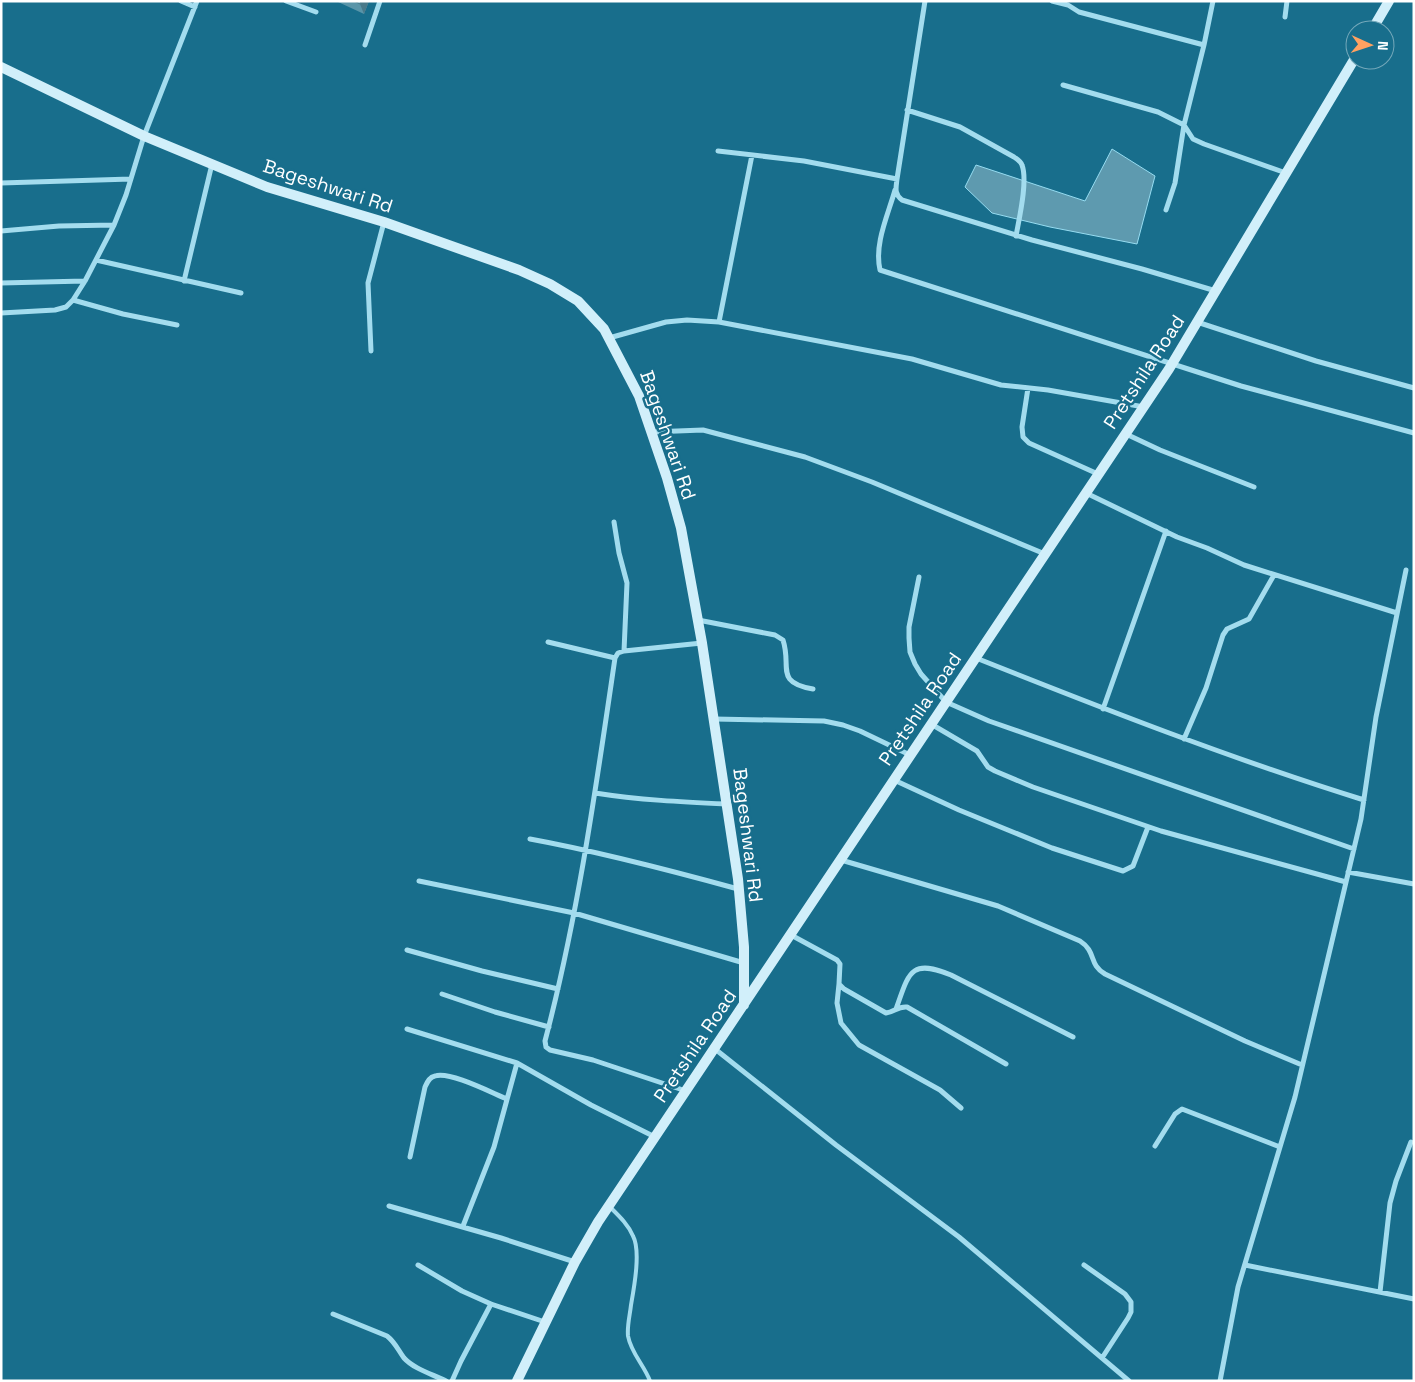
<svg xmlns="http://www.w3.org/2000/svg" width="1415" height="1382" viewBox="0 0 1415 1382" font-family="'Space Grotesk',sans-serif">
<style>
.water{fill:#5e9aaf;stroke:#96dcf1}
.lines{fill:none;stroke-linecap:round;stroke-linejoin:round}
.lane{stroke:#a3dcee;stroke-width:4}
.street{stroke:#a3dcee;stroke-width:5}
.secondary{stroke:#d1effa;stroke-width:10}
.wall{fill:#5995a9}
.shaded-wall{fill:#497989}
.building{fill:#68adc4;stroke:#497989}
.labels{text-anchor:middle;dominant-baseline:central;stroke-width:5;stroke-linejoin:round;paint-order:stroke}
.street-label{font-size:19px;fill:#fff;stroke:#186e8c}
</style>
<rect width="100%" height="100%" fill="#186e8c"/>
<path class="water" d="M1112,149l43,27 -18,68 -87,-17 -58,-14 -27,-26 11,-22 109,36z"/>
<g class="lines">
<path class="lane" d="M609,1206c9,9 19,18 24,30 8,15 1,52 -2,69 -1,10 -4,20 -3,31 3,17 16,29 22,45"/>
<path class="street" d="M181,1l14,6
M286,1l30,11
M925,1l-28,178c-1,9 -3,15 5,21l130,40 110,29 74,22
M1052,1l16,4 11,7 125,33 -20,80 -9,58 -9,27
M1285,17l2,-16
M365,45l15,-44
M1204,45l9,-44
M1063,85l95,27 26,13 9,14 11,5 82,29
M907,110l53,17 54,30c3,2 7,5 8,8 6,16 -3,54 -6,71
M718,151l86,10 93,18
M1,183l130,-4
M895,190c-7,25 -21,54 -15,80l361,116 173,47
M1,231l58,-5 55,-1
M96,260l145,33
M184,281l28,-117
M1,283l84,-2
M73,300l50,14 54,11
M1,313l54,-3 11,-3 7,-7 12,-19 29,-56 12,-30 18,-59 53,-135
M719,322l33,-167
M1197,322l119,39 98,27
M609,338l57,-16 21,-2 32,2 193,37 89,26 47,5 96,17
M371,351l-3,-68 16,-61
M1028,388l-6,39 1,10 6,6 69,31
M651,432l52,-2 102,27 67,25 173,72
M1126,434l34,16 94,37
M1086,493l91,44 30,11 37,17 153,48
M614,522l5,31 8,30 -3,68
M919,577l-10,50v11l1,14 5,12 6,10 25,28 43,19 365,128
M698,620l77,15 8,5c9,27 -9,42 30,49
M548,642l67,16
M976,658c128,51 256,101 388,142
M1103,709l63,-178
M714,719l110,2 19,4 17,6 50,24
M931,724l46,27 11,16 7,4 38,16 128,44 185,51
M1184,739l22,-51 17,-53 4,-6 22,-10 25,-44
M894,780l65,30 93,38 71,23 10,-5 15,-39
M595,793c44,7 88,9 132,11
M530,839c71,13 139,31 208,50
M841,860l157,46 82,35c17,11 8,23 25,33l140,67 57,24
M1348,872l66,12
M419,881l155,32 170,50
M791,935l46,25 3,4 -1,20 5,5 42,24c8,-1 12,-7 21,-6l99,57
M407,950l75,21 76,18
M839,984l-2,19 4,20 18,22 81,45 21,18
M442,994l53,18 54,15
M896,1009c13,-36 14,-51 55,-34l122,62
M407,1029l110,34 74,42 64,32
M715,1049l121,96 123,92 170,144
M686,1091l-93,-31 -43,-10 -4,-3 -1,-6c33,-125 51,-254 70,-383l3,-5 6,-2 78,-8
M1155,1146l20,-32 7,-5 98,38
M410,1157l15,-70c2,-4 4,-10 10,-11 15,-5 57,17 72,23
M389,1206l112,32 74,24
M463,1226l31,-79 23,-84
M418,1265l44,26 29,13 54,18
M1084,1265l41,29 6,8v10l-3,6 -26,40
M1245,1265l169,34
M1380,1292l10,-89 6,-22 15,-39
M333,1314l54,22c8,6 11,14 17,22 10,11 28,16 42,23
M452,1381l9,-20 30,-57
M1220,1381l18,-94 57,-190 66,-278 15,-102 30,-147"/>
<path class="secondary" d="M1372,30l17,-29
M1,67l143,69 123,51 117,35 135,48 31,14 28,17 26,28 35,67 28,82 14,50 21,115 36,236 6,68v58
M517,1381l58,-119 23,-40 571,-853 186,-311"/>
</g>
<path class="wall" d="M336,1h33l-5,13z"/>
<path class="shaded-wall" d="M361,1h8l-5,13 -4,-10z"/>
<path class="building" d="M354,1h7l-1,3z"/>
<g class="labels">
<g class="street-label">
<text transform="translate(328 186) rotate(18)">Bageshwari Rd</text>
<text transform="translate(1144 372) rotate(-57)">Pretshila Road</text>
<text transform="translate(668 435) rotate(71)">Bageshwari Rd</text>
<text transform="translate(920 709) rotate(-56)">Pretshila Road</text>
<text transform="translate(748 835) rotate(83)">Bageshwari Rd</text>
<text transform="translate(695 1046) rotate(-56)">Pretshila Road</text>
</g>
</g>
<rect width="1415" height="1382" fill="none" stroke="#ffffff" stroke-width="5"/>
<g transform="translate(1370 45) rotate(93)"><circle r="24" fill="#186e8c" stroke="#74a8ba"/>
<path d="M0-4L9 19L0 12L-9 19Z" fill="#ffa161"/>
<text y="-8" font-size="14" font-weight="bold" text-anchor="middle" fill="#ffffff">N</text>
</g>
</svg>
